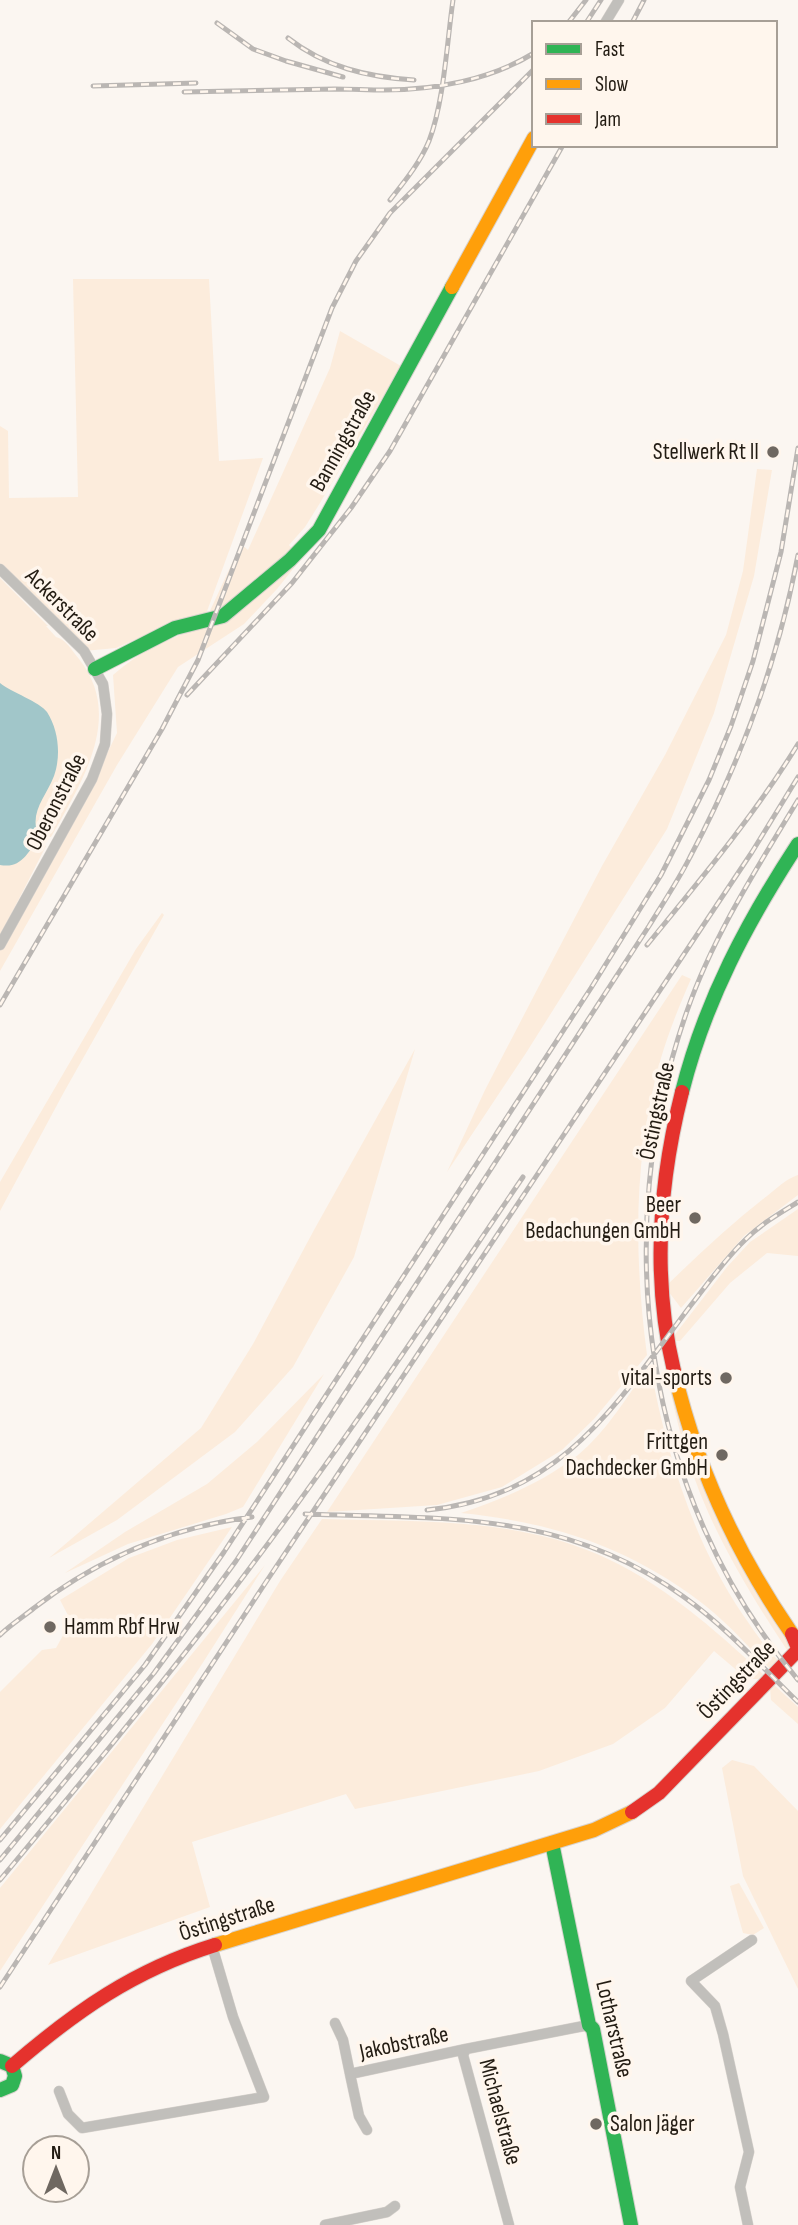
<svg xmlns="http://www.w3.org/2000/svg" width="798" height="2225" viewBox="0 0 798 2225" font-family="'Sofia Sans Condensed',sans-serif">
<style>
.green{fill:#fcecdc}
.water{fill:#a1c6c9}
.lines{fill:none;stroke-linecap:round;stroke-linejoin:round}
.street-casing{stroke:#d8d3ce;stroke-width:11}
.fast-casing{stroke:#d8d3ce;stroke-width:16}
.slow-casing{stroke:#d8d3ce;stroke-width:16}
.jam-casing{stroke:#d8d3ce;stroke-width:16}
.street{stroke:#c1bfbb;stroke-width:10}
.fast{stroke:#30b455;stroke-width:14}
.slow{stroke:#ff9f0a;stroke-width:14}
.jam{stroke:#e5322d;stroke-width:14}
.rail-casing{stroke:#bab6b3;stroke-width:5}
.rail{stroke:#fff6ed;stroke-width:2.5;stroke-dasharray:8;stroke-linecap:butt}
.poi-dot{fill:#6f6861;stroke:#fff6ed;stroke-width:2.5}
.labels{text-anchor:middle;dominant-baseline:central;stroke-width:7;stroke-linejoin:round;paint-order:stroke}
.street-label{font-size:23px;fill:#231c13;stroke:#fff6ed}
.poi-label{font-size:23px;fill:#231c13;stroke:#fff6ed;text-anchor:end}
</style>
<rect width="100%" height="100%" fill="#fbf6f1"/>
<path class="green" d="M73,279h136l10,182 44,-3 -57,156 -24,5 -66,29 -32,3 -84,-82v-143l8,5 1,67 69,-1z
M340,331l61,35 -81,137 -15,24 -16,18 12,14 -24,30 -33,35 -66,43 -61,98 -117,206v-22l91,-162 26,-54 -4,-58c28,-24 53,-36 89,-47l39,-84 7,6 82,-182z
M757,469l15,1 -18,106 -40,137 -47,116 -141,224 -79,119 38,-82 54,-104 63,-120 63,-111 61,-120 17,-64z
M0,578l48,48h-2l10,11c10,2 16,14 23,22 46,58 2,124 -28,178h-3l-4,8 2,1 -46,90z
M162,913l2,2 -100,177 -64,119v-29l136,-233z
M682,975l9,4c-11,25 -22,52 -30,79 -28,97 -27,199 -14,297l-53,64 -32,31 -60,37 -65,18 -110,7z
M415,1049l-61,208 -61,110 -58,65 -118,88 -68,38 152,-130 52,-84 61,-114z
M798,1175v20l-54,41 -63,72 -16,-21c33,-32 66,-63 102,-91 10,-8 19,-17 31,-21z
M798,1209v47l-31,-3 -37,30 -50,58h-10l57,-74 23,-25z
M663,1351l49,157 26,54 50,78 1,13c-30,-45 -59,-92 -81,-141 -23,-52 -36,-106 -45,-161z
M650,1365c16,88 43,176 93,250 12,17 22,33 37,47l-9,8c-23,-24 -46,-50 -73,-70 -72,-54 -148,-78 -237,-87 42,-14 82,-31 117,-58 29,-24 50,-60 72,-90z
M324,1374l-81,133 -17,7 -98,30 -63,29 60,-41 82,-48 50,-42z
M322,1519c91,3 189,-2 275,35 65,28 117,75 168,122l-3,3h-15l-33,-28 -49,57 -52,36 -74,27 -184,38 -9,-15 -154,48 18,65 -162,58 232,-384z
M232,1527l-80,117 -152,185v-137l42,-42 14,-2 15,-27 -11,-21 69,-42 48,-18z
M265,1565l-63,99 -202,307v-83z
M773,1684l25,23v17l-27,-24 -1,-13z
M732,1760l22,6 44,45v178l-55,-113 -21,-108z
M739,1883l25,45 -11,7 -10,-2 -13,-47z"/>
<path class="water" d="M0,683c11,9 40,19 47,29 12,19 14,44 7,64 -8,21 -26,37 -15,61 -11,16 -18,32 -39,28z"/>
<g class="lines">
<g class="street-casing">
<path id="street" d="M605,23l14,-23
M0,569l84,82 19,33 4,30 -2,30 -13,35 -92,166
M335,2023l8,17 7,34 116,-25
M350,2074l9,42 8,14
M59,2091l9,23 14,14 182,-31 -31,-80 -21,-71
M325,2225l62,-13 8,-6
M509,2225l-46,-170 3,-6 123,-24
M748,2225l-8,-38 9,-35 -26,-118 -8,-28 -24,-25 61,-41"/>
</g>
<g class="fast-casing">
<path id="fast" d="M95,669l80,-41 48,-12 67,-56 29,-30 133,-243
M682,1092c23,-91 65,-170 116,-248
M552,1843l37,182 4,4 38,196
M0,2061l12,5 3,10 -3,9 -12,5"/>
</g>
<g class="slow-casing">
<path id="slow" d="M452,287l82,-149
M674,1371c22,95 62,182 118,263
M215,1945l379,-115 38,-18"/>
</g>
<g class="jam-casing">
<path id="jam" d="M674,1371c-22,-92 -15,-188 8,-279
M632,1812l27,-19 137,-141 2,-4 -6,-14
M12,2066c64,-55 122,-96 203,-121"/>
</g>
<use href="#street" class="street"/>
<use href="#fast" class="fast"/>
<use href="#slow" class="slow"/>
<use href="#jam" class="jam"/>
<g class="rail-casing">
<path id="rail" d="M217,23l36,26 33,12 57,16
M568,23l18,-23
M586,23l15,-23
M632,23l12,-23
M288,38c37,29 79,39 126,42
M93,86l103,-3
M184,92c51,-1 101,-2 151,-3 16,0 33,1 49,1 51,0 106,-10 150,-37
M390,200c14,-18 30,-37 39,-59 15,-39 18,-99 24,-141
M187,695l105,-112 59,-75 39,-57 173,-306
M798,800c-41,68 -85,136 -111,211 -79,225 -44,483 111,669
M647,945c53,-65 107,-129 151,-201
M0,1005l162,-276 36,-69 134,-352 24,-47 34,-48 144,-144
M427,1510c135,-13 190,-107 264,-205 18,-23 34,-46 55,-66 15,-15 34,-26 52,-37
M305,1514c140,5 259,-4 379,83 42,30 77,69 114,105
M0,1635c10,-10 23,-18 34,-27 64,-49 138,-81 218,-91
M0,1840l145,-175 79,-113 367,-564 70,-113 48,-95 22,-54 22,-65 28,-109 17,-104
M0,1860l154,-187 82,-112 413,-635c14,-23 29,-45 41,-69 51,-96 88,-195 108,-302
M0,1880c85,-102 170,-205 249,-311 96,-127 184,-260 274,-392
M0,1987l266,-405 486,-730 46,-75"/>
</g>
<use href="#rail" class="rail"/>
</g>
<g class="poi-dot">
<circle cx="773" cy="452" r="7"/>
<circle cx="695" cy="1218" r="7"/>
<circle cx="726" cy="1378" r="7"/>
<circle cx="722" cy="1455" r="7"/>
<circle cx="50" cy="1627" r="7"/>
<circle cx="596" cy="2124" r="7"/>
</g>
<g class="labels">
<g class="street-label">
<text transform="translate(343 441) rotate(-61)">Banningstraße</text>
<text transform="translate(62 605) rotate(45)">Ackerstraße</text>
<text transform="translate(56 802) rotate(-63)">Oberonstraße</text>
<text transform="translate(657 1111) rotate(-78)">Östingstraße</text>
<text transform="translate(737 1680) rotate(-46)">Östingstraße</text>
<text transform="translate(227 1919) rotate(-18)">Östingstraße</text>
<text transform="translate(614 2029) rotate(77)">Lotharstraße</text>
<text transform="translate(404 2043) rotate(-12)">Jakobstraße</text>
<text transform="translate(500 2112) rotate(75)">Michaelstraße</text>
</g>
<g class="poi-label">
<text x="759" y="452">Stellwerk Rt II</text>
<text x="681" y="1205">Beer<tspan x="681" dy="26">Bedachungen GmbH</tspan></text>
<text x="712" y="1378">vital-sports</text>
<text x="708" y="1442">Frittgen<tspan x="708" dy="26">Dachdecker GmbH</tspan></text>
<text x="64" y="1627" text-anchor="start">Hamm Rbf Hrw</text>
<text x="610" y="2124" text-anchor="start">Salon Jäger</text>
</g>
</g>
<rect x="532" y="21" width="245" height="126" fill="#fff6ed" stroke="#a79f96" stroke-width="2"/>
<rect x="546" y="44" width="35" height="10" fill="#30b455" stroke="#a79f96" stroke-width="2"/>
<text x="595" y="56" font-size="21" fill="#231c13">Fast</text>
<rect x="546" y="79" width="35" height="10" fill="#ff9f0a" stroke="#a79f96" stroke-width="2"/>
<text x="595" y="91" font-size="21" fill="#231c13">Slow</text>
<rect x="546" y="114" width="35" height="10" fill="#e5322d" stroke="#a79f96" stroke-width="2"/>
<text x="595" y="126" font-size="21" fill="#231c13">Jam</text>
<g transform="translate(56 2169)"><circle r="33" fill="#fff6ed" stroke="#a79f96" stroke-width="2"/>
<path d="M0-5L12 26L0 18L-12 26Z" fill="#6f6861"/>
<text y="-10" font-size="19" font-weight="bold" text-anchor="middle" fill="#231c13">N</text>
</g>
</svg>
